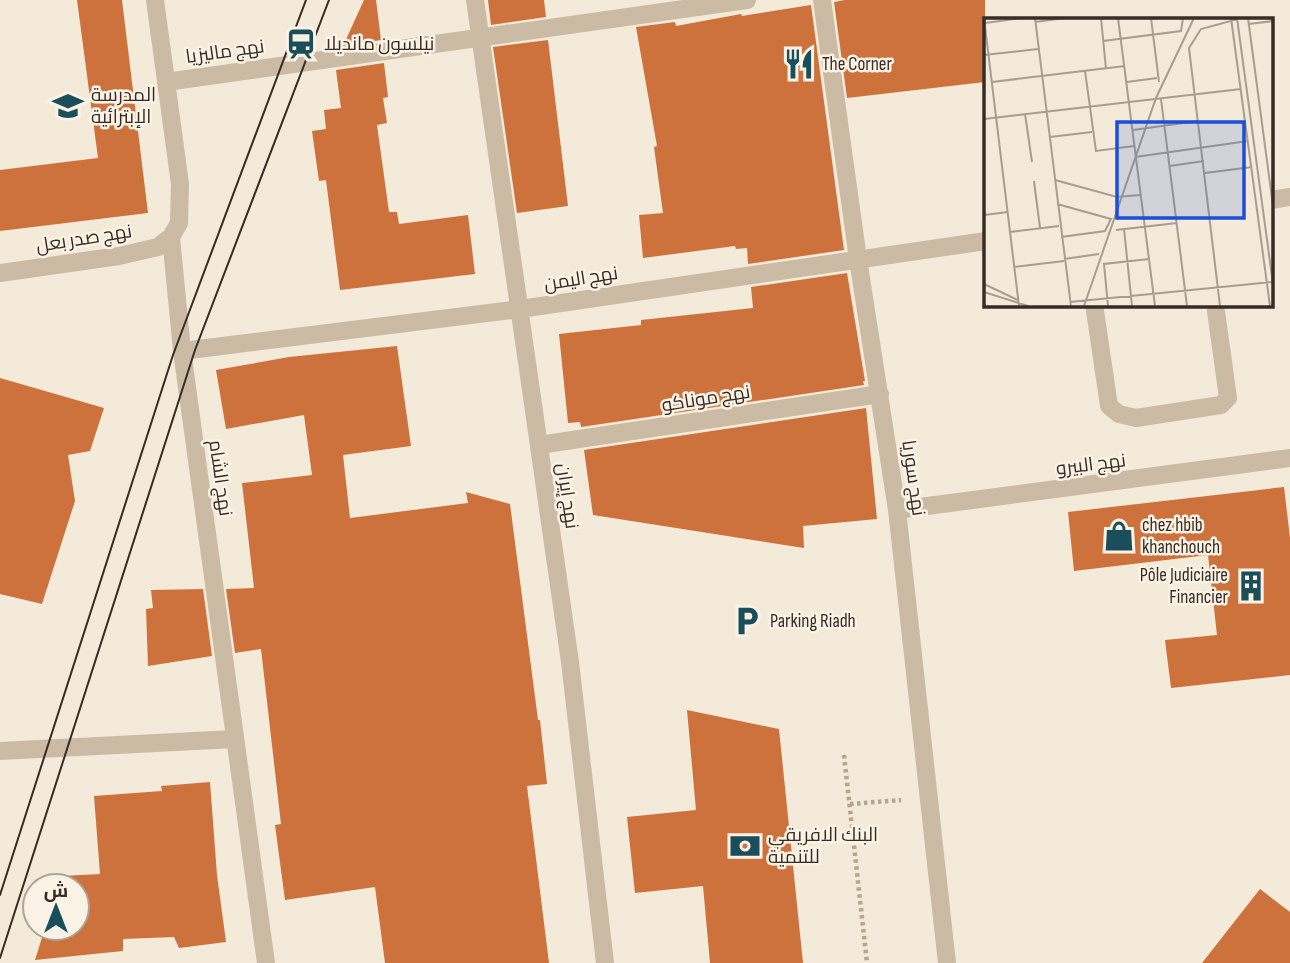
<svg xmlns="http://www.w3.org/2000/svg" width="1290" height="963" viewBox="0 0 1290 963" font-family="'Sofia Sans Condensed',Cairo,sans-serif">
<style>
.building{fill:#cd723d}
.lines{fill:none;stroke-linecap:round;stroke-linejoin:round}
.path{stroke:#b7a58e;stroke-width:4.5;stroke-dasharray:3.5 3.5;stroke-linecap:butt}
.service{stroke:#cbbba4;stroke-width:18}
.minor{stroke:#cbbba4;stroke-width:18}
.tram{stroke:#362d26;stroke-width:2}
.labels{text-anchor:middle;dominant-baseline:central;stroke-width:5;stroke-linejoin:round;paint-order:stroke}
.poi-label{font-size:19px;fill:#362d26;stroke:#faf3e5;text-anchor:start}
.street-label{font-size:19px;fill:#362d26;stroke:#faf3e5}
.inset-road{fill:none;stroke:#a79e91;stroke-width:2}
.view{fill:#1d4ed8;fill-opacity:0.15;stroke:#1d4ed8;stroke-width:3.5}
.inset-edge{fill:none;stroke:#362d26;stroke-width:3.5}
</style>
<rect width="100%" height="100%" fill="#f3ead9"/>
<path class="building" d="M77,0h45l26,213 -148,18v-61l98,-12z
M364,0h12l5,40 -38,6z
M488,0h56l2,17 -55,8z
M845,0h140v82l-138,16 -13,-96z
M811,5l33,245 -96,14 -1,-16 -11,1 -1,-3 -92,12 -4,-43 24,-2 -9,-66 3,-1 -21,-119 39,-5 1,4 65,-12 1,2z
M548,40l20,166 -51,7 -24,-166z
M384,63l4,34 -5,1 4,25 -10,2 12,87h8l2,12 69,-9 7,59 -135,16 -14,-110 -7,1 -7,-50 14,-2 -2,-19 17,-2 -5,-38z
M847,273l18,108h-2l1,4 -283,42 -1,-5 -12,1 -9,-89 82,-9v-5l112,-12 -2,-21z
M397,346l14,100 -68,9 7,63 118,-15 -2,-11 44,12 28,216h2l7,64 -20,2 22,177h-164l-10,-76 -90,13 -10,-75 6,-1 -20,-175 -26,4 -9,-64 28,-1 -12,-105 70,-8 -8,-60 -78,14 -10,-59 73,-13z
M0,378l104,30 -14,43 -22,4 7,46 -33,103 -42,-10z
M866,408l11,111 -74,7 1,22 -211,-33 -9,-65z
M1284,487l6,51v137l-119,13 -6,-48 52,-5 -9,-80 -134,16 -6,-59z
M203,589l9,67 -64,10 -2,-57 7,-1 -2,-18z
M687,710l92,19 24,234h-93l-7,-77 -68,7 -8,-76 69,-7z
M210,782l7,93 9,67 -47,6 -5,-11 -51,2v12l-88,9 10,-32h32v-42h-18l3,-10 38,-2 -6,-78 68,-5 -1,-5z
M1260,889l30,23v51h-88z"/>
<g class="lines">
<path class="path" d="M844,755l23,208
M850,804l51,-4"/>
<path class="service" d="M1094,304l15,102 10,8 17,4 85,-13 7,-7 -13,-94"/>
<path class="minor" d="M155,0l25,184 -1,39 -8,14 11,114 84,612
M475,0l95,662 35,301
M822,0l36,259 39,251 50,453
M166,82l581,-82
M1271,200l19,-3
M0,273l119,-17 39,-9 13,-10
M182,351l338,-42 466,-68
M539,445l341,-51
M897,510l393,-52
M0,751l234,-12"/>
<path class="tram" d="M0,895l173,-540 133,-355
M0,958l195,-608 134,-350"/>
</g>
<defs>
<g id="station-bare" transform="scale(2.415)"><path d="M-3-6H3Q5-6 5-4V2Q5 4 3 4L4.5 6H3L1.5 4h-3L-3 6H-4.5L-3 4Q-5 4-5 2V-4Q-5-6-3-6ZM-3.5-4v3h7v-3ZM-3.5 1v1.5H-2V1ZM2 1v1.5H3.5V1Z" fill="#194e5a" stroke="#faf3e5" stroke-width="2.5" paint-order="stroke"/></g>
<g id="restaurant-bare" transform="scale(2.415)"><path d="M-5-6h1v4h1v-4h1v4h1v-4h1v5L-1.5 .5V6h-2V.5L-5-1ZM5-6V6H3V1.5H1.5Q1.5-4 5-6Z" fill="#194e5a" stroke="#faf3e5" stroke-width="2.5" paint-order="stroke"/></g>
<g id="school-bare" transform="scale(2.415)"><path d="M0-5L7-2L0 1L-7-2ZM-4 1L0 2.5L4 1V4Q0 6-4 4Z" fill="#194e5a" stroke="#faf3e5" stroke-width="2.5" paint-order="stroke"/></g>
<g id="shop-bare" transform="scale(2.415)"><path d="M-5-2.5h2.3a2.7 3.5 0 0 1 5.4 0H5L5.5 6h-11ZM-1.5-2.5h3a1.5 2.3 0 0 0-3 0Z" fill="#194e5a" stroke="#faf3e5" stroke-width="2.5" paint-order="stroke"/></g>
<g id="building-bare" transform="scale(2.415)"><path d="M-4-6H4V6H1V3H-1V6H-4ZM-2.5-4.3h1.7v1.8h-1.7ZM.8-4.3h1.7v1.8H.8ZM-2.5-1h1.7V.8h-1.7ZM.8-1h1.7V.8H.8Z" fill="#194e5a" stroke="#faf3e5" stroke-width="2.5" paint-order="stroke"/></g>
<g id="parking-bare" transform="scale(2.415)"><path d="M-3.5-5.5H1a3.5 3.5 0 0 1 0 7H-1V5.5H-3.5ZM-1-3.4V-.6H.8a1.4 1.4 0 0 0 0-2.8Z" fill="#194e5a" stroke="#faf3e5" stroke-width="2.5" paint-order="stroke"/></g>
<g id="bank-bare" transform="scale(2.415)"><path d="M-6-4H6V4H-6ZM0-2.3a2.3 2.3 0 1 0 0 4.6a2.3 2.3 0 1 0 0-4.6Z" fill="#194e5a" stroke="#faf3e5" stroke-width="2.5" paint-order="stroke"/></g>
</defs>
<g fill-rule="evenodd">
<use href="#station-bare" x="301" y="44"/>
<use href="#restaurant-bare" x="799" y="64"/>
<use href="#school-bare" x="68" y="106"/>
<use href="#shop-bare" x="1119" y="536"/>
<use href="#building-bare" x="1251" y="586"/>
<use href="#parking-bare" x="747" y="621"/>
<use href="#bank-bare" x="745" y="846"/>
</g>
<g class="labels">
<g class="poi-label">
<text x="324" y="44">نيلسون مانديلا</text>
<text x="822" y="64">The Corner</text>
<text x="91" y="95">المدرسة<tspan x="91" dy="22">الإبترائية</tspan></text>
<text x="1142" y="525">chez hbib<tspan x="1142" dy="22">khanchouch</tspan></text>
<text x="1228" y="575" text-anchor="end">Pôle Judiciaire<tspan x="1228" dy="22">Financier</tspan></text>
<text x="770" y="621">Parking Riadh</text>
<text x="768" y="835">البنك الافريقي<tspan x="768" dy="22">للتنمية</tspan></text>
</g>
<g class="street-label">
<text transform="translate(225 52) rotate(-8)">نهج ماليزيا</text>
<text transform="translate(84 239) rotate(-9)">نهج صدر بعل</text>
<text transform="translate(581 279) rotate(-9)">نهج اليمن</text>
<text transform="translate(706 399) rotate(-9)">نهج موناكو</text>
<text transform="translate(1091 465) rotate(-7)">نهج البيرو</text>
<text transform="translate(220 478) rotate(82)">نهج الشام</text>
<text transform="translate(913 478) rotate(82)">نهج سوريا</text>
<text transform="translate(567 496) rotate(82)">نهج إيران</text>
</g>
</g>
<g transform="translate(984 18)">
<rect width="289" height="289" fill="#f3ead9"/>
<path class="inset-road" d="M0,0l35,288M51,0l36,288M117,0l5,51M134,0l37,288M167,0l8,64M247,0l39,288M253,0l36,266M264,0l25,188M51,4l30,-4M1,5l36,-5M265,6l24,-3M119,23l78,-10 2,-13M0,37l54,-6M101,53l11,80 38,-5M8,64l133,-16M143,64l30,-4M177,81l26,207M41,96l7,48M0,101l257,-30M149,112l65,-9M66,119l42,-5M151,139l113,-16M186,148l34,-5M221,155l47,-6M71,162l62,17 23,-2M50,163l6,47M73,186l54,15 -6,12 -44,6M0,197l24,-3M140,211l8,77M132,212l61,-7M26,214l49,-6M0,219v-23M80,241l35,-5M30,249l50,-6M0,266l34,16M0,274l44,14M86,284l203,-20M100,288l72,-208 38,-80M124,288l-4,-42 45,-5M236,288l-31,-258 12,-19 37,-10"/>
<path class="view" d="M133,104h127v96h-127z"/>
<rect width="289" height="289" class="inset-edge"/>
</g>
<g transform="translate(56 907)"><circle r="33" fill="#faf3e5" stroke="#aca499" stroke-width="2"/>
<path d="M0-5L12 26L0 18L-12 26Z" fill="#194e5a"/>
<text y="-10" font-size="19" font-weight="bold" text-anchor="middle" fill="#362d26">ش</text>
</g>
</svg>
